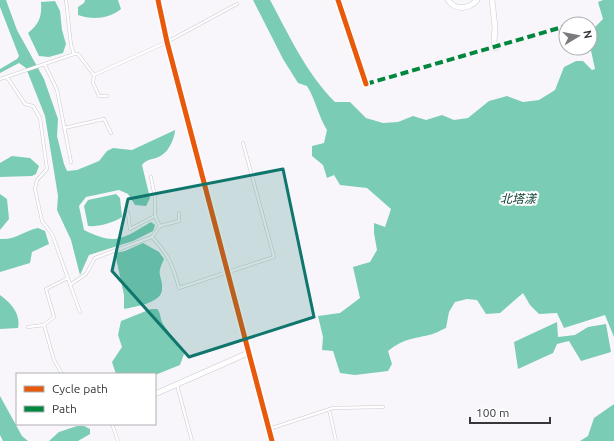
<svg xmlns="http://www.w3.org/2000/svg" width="614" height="441" viewBox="0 0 614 441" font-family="Ubuntu,'Noto Sans SC',sans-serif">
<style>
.water{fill:#7accb5}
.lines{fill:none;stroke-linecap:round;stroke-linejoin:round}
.lane-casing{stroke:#ccc9ce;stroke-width:3.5}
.street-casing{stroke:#ccc9ce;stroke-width:6}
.lane{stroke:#fefefe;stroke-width:2.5}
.street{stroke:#fefefe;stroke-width:5}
.quiet{stroke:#00873e;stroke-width:4;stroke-dasharray:8 4;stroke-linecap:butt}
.cycleway-casing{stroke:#fff;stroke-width:8}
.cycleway{stroke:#e8590c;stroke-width:5}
.marked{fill:#0f766e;fill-opacity:0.2;stroke:#0f766e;stroke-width:3;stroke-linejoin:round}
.labels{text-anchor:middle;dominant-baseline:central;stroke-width:4;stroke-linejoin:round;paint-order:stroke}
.water-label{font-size:12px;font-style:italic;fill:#0a3f31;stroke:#fff}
</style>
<rect width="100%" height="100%" fill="#f9f6fb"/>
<path class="water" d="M0,0h6l11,30 27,49 14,40 -1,17 7,28 3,7 10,-1 22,-9 8,-10 6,-3 19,2 43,-20c0,7 -6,21 -13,25 -7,5 -15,3 -20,10l8,33 -4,8 -11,-1 -7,-11 -9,-4 -33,7 -7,9 5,24c32,16 38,9 67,-8l4,3 -2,6 -20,10 -44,14 -9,20 -9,-35 -14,-30 1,-14 -13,-80 -19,-48 -7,-5 -19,10v-4l17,-10 2,-3 -19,-49z
M85,0h33l3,9c-12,10 -29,11 -43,6v-8l6,-4z
M253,0h17c19,35 36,73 65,102h15l16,16 17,5 15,-1 15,-6 13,4 16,-5 12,5 14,-2 21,-17 18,-5 16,6 16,-2 16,-10 9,-23 12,-6h7l9,9 3,-1 -5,-23v-14l13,-13 -5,-17 5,-2h11v337l-9,-22 -41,13 -7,-15 -18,1 -9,-9 -7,-12 -23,20 -14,1 -9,-14 -10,-1 -12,3 -6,10 -3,16c-5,2 -11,6 -17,7 -17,4 -26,4 -41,16l4,13 -4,7 -33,4 -15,-2 -7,-22 -11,-1 1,-13 -5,-21 22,-3 20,-15 -7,-31 17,-5 7,-12 -3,-17v-10l11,4 6,-18 -24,-21 -27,-3 -6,-10 -7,3 -4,-13 -11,-9v-10l12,-3 3,-13c-9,-15 -11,-29 -20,-44l-9,-3 -15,-24z
M55,1l5,10 2,19 4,14 -3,9 -14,4 -10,-1 -11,-23c11,-9 14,-16 13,-31z
M12,156l18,2 9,8 -3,8 -4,2 -32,1v-14z
M0,194l7,5 2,20 -9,11z
M116,194l4,4 2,19c-9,6 -24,10 -34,9l-4,-20 4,-6z
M38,228l7,3 4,13 -17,8 -2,11 -30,9v-33c17,1 23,-8 38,-11z
M143,243l16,9 5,7c-9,19 -1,15 -2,31 -1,13 -28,17 -38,19v-14l-9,-42 10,-2z
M0,295c11,8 21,19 18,33l-18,1z
M151,309h6c4,4 3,10 6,15 7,10 15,18 21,30l-4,11 -25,10 -39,-1 -4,-12 10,-15 -4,-12 3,-14z
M557,322l1,15 17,-2 13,-8 18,-3 5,28 -30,9 -12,-20 -12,3 -4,9 -35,16 -4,-27z
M0,396l22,40 6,5h-25l-3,-6z
M614,404v37h-34l8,-5 6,-18z
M77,426h7l6,3v5l-12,7h-29l10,-9z"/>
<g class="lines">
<g class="lane-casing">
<path id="lane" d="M74,54h4l16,21 73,-33 70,-38
M45,65l12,25 14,72
M94,75l-1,8 6,13h8
M7,77l18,27 8,2 7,12 7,51 -10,11 -2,9 7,32 10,13 28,78
M0,79l74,-25 -3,-9 -5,-45
M64,128l40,-9 7,14
M151,177c1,7 3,14 4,20 1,15 -3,15 5,29
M128,213l2,16 25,-13
M152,237c16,17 21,28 27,51l95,-31 -31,-114
M70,285l16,-11 9,-16 57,-21 8,-11 19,-5v-8
M44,325l10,35 8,14
M28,327l16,-2 10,-8 -8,-28 22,-11
M177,385l15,56
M329,409l7,32
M112,424l6,17
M269,429l64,-21 50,-1"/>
</g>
<g class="street-casing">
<path id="street" d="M158,0l9,42 105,399
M338,0l28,84
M448,0c7,11 21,9 29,0
M492,0l3,27 -1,15 2,6
M155,394l93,-41"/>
</g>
<use href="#lane" class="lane"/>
<use href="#street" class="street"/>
<path class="quiet" d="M366,84l200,-58"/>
<g class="cycleway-casing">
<path id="cycleway" d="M158,0l9,42 105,399
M338,0l28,84"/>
</g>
<use href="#cycleway" class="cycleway"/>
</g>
<path class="marked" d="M283,169l31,148 -125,40 -77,-86 16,-72z"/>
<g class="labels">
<g class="water-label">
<text x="518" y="198">北塔漾</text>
</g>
</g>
<rect x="16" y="373" width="140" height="52" fill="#ffffff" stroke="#afaeb1"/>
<rect x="24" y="386" width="20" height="6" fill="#e8590c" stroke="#afaeb1"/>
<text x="52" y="393" font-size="12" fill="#38353b">Cycle path</text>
<rect x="24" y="406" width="20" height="6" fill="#00873e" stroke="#afaeb1"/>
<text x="52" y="413" font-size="12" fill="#38353b">Path</text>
<g transform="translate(578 36) rotate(80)"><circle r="19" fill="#ffffff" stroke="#afaeb1"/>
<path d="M0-3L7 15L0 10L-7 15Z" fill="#7c797e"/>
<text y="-6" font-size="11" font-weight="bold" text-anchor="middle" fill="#38353b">N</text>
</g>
<path d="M470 417v6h80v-6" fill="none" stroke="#38353b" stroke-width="2"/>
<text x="476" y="417" font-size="12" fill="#38353b" stroke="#ffffff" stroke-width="3" paint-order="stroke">100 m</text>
</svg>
